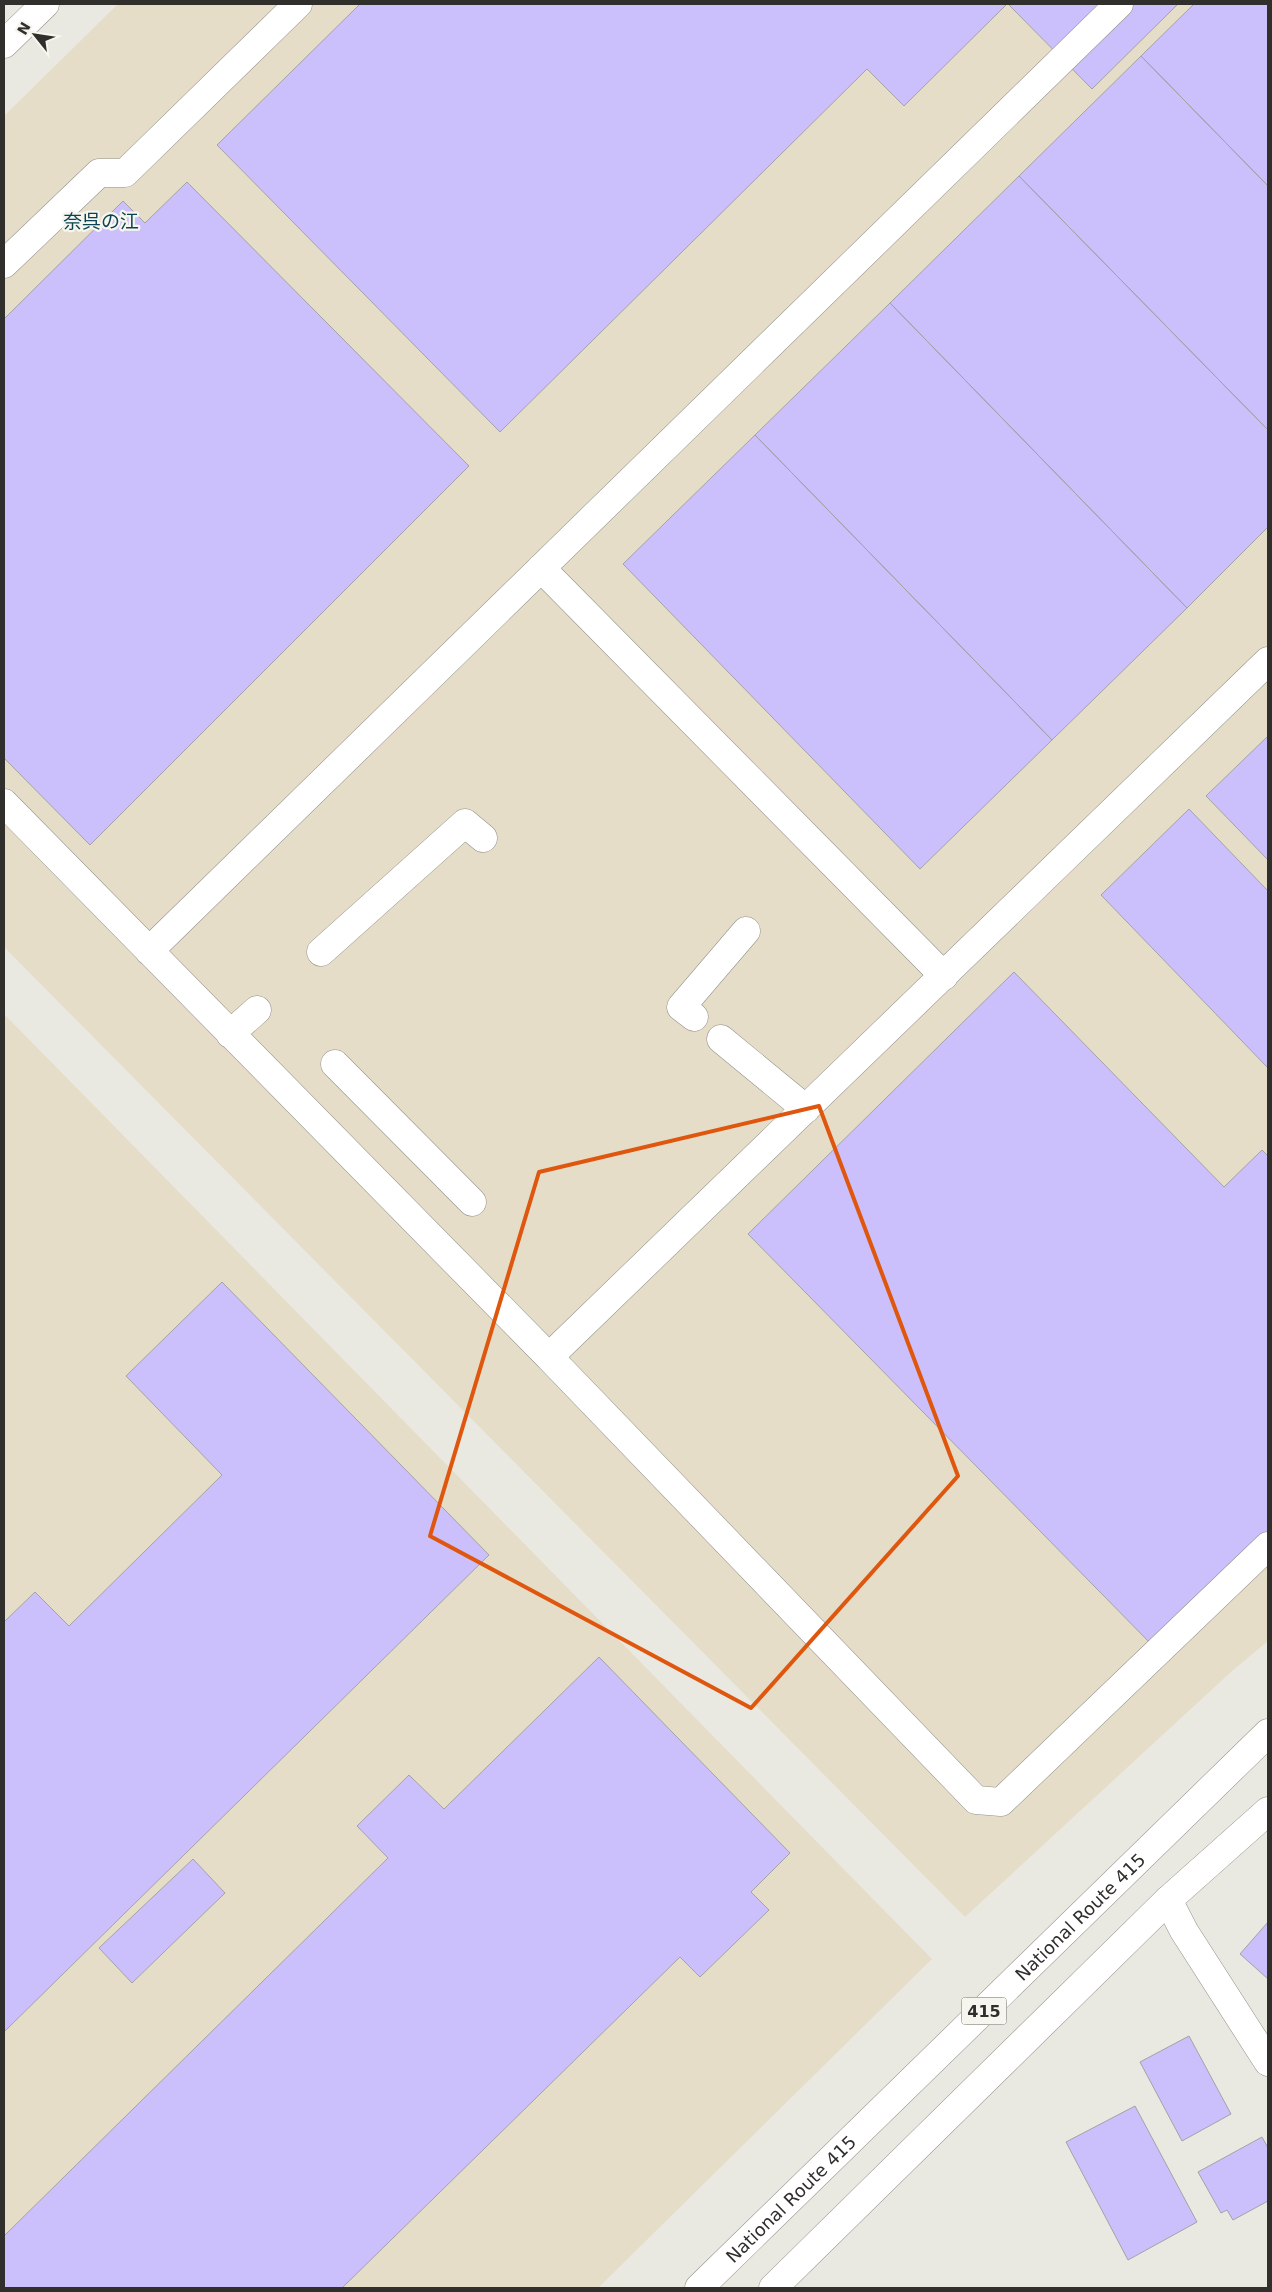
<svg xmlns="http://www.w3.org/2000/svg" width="1272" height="2292" viewBox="0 0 1272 2292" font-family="'DejaVu Sans','Noto Sans JP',sans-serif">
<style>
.industrial{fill:#e6ddc8}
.building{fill:#cbc0fb;stroke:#a3a2a8}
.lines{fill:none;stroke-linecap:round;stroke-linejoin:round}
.minor-casing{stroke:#92918b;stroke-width:29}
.major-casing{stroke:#92918b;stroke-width:29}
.highway-casing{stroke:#92918b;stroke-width:29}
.minor{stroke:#fff;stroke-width:28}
.major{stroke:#fff;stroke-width:28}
.highway{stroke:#fff;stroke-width:28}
.marked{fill:none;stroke:#df570e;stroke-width:4;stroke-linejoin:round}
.labels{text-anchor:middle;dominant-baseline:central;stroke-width:4.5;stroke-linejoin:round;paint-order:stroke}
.shield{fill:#f6f5ee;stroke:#6b6a66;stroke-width:1}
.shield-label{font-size:16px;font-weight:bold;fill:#302f2c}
.street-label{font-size:18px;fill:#302f2c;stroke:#f6f5ee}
.neighbourhood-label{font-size:19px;fill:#0a4452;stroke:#f6f5ee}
</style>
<rect width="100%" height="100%" fill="#e9e8e1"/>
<path class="industrial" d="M118,4h1150v1637l-36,30 -267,246 -961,-970v-831z
M4,1014l928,945 -334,329h-594z"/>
<path class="building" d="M360,4h647l-103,102 -37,-37 -367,363 -283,-287z
M1008,4h170l-86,85z
M1194,4h74v182l-127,-130z
M1141,56l127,130v244l-249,-254z
M1019,176l249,254v97l-81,81 -297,-305z
M187,182l282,284 -379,379 -86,-87v-439l119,-118 22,22z
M890,303l297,305 -135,132 -297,-305z
M755,435l297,305 -132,129 -297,-305z
M1268,736v124l-62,-64z
M1189,809l79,82v177l-167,-173z
M1014,972l210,215 38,-37 6,6v381l-113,111 -407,-414z
M222,1282l267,273 -485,477v-410l31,-30 34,34 153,-151 -96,-99z
M599,1657l191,196 -39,39 18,18 -69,67 -20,-20 -338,331h-338v-52l384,-378 -31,-32 52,-51 35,34z
M193,1859l32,34 -93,90 -33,-35z
M1268,1922v57l-28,-25z
M1189,2036l42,78 -49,27 -42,-79z
M1135,2106l62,116 -69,38 -62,-118z
M1262,2137l6,11v53l-35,19 -6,-10 -6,3 -23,-41z"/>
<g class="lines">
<g class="minor-casing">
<path id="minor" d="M4,264l95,-91h26l173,-169
M541,568l403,408
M4,803l545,554 719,-696
M149,951l970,-947
M321,952l144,-129 18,15
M694,1017l-13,-10 65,-76
M230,1034l27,-24
M721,1039l85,70
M335,1064l137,138
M549,1357l427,443 25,2 267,-256
M1168,1900l16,31 84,131"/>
</g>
<g class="major-casing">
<path id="major" d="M4,44l41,-40"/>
</g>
<g class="highway-casing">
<g id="highway">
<path id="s1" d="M699,2288l569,-555"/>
<path d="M773,2288l395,-388 100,-89"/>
</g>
</g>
<use href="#minor" class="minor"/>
<use href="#major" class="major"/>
<use href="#highway" class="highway"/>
</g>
<path class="marked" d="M819,1106l139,370 -207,232 -321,-172 109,-364z"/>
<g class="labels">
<rect class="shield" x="961.5" y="1997.5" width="45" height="27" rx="4"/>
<g class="shield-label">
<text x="984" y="2011">415</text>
</g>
<g class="street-label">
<text stroke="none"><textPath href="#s1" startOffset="532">National Route 415</textPath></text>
<text stroke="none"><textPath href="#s1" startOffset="128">National Route 415</textPath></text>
</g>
<g class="neighbourhood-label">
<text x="101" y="221">奈呉の江</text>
</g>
</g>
<rect width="1272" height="2292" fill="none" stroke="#302f2c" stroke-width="10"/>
<g transform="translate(35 35) rotate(300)" stroke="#f6f5ee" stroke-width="4" paint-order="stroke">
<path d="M0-4L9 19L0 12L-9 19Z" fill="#302f2c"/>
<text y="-8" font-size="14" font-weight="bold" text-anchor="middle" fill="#302f2c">N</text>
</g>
</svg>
